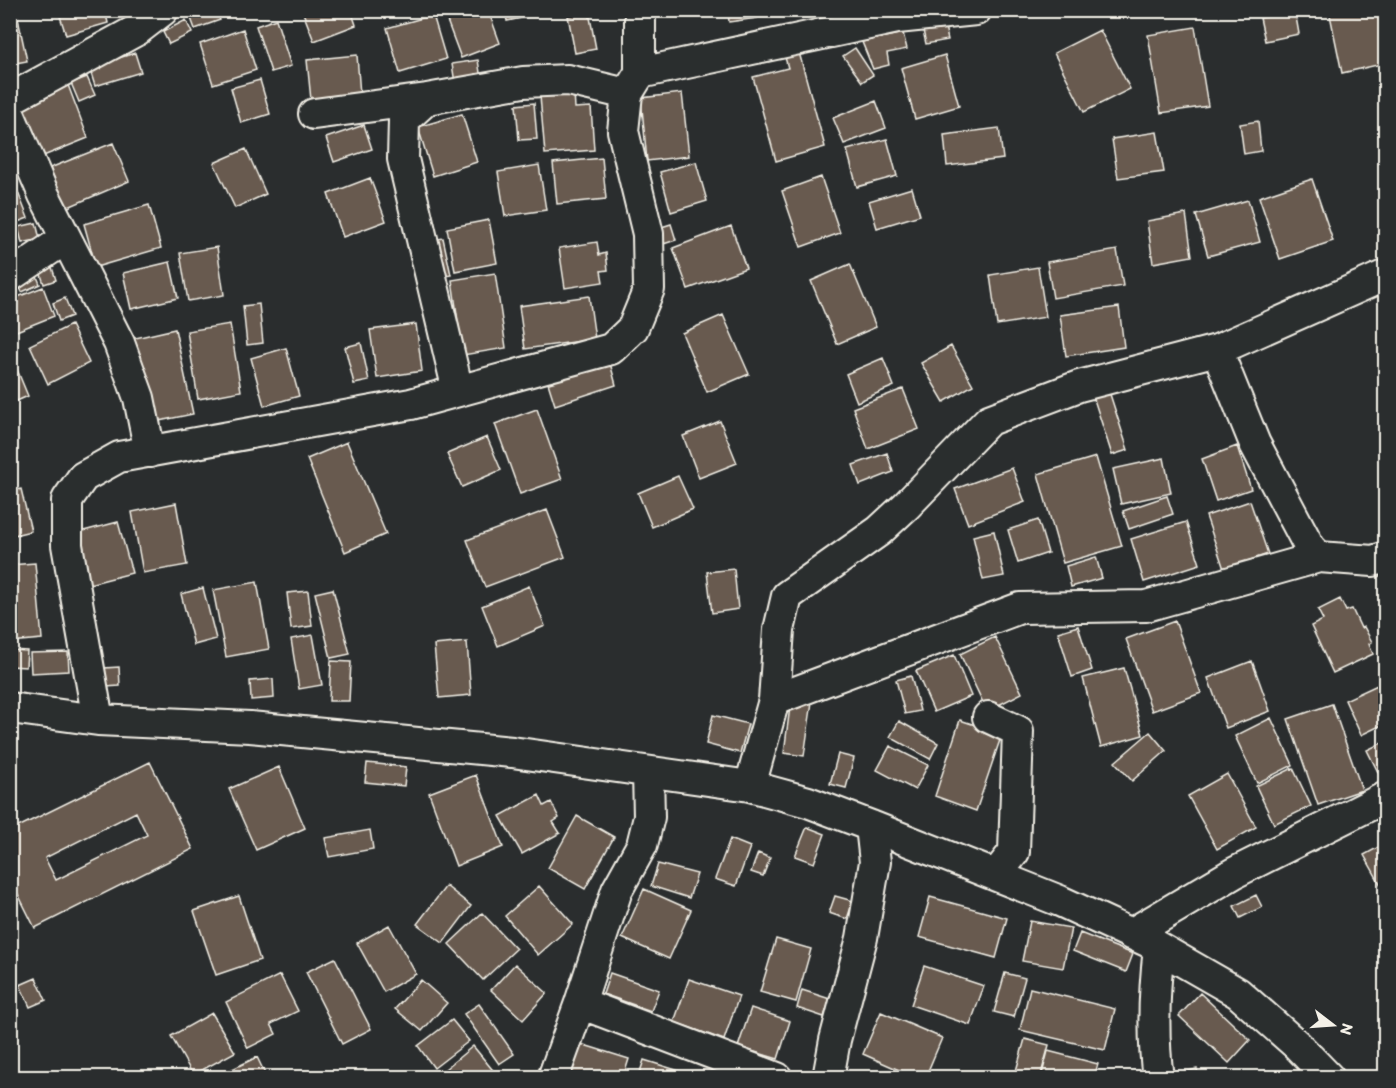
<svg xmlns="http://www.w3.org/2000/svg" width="1396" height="1088" viewBox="0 0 1396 1088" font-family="Itim,sans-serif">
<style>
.building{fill:#685a4f;stroke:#f4f1e8;stroke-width:1.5;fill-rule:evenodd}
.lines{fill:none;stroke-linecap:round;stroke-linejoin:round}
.minor-casing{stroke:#f4f1e8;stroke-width:34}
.minor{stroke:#2a2d2e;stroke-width:30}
</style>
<rect width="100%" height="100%" fill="#2a2d2e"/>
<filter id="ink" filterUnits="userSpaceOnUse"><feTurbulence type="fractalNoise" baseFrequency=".0167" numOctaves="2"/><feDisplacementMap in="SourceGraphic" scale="12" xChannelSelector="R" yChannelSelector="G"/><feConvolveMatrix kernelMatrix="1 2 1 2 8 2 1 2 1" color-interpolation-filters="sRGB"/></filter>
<g filter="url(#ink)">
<path class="building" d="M58,10h47l3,13 -42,12z
M188,10h28l4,10 -25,9z
M302,10h49l5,15 -42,16z
M443,10h45l12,33 -39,15z
M505,10h44l1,2 -43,9z
M728,10h28l1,8 -28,4z
M769,10h48v1l-47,3z
M1329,10h51l6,28v25l-44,10z
M1295,11l4,23 -34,7 -5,-23z
M589,12l7,37 -21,4 -7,-37z
M17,14l10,47 -17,3v-48z
M433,15l13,44 -46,14 -13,-45z
M276,19l15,47 -20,6 -15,-46z
M186,20l6,13 -23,11 -6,-12z
M944,22l4,18 -22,4 -4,-18z
M1195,27l13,79 -47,7 -13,-78z
M243,29l13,41 -43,14 -13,-40z
M1100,30l30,59 -46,23 -30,-59z
M903,33l4,16 -20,4 2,12 -16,4 -11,-27z
M797,45l28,102 -49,14 -23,-84 35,-9 -5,-18z
M855,48l18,27 -11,7 -19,-26z
M135,53l6,19 -46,14 -6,-19z
M357,55l3,40 -49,5 -4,-40z
M945,55l14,51 -44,13 -14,-51z
M478,60l3,19 -26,4 -3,-19z
M87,77l8,18 -16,7 -8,-19z
M260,80l10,34 -29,9 -10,-35z
M68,85l20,53 -57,23 -21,-53z
M574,93l1,15 16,-1 3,43 -49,4 -5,-58z
M682,93l7,63 -42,5 -6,-63z
M876,101l10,27 -42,16 -11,-26z
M534,103l3,36 -18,1 -3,-35z
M462,114l15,48 -44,14 -15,-49z
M1258,121l3,30 -17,3 -4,-30z
M364,125l8,24 -38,13 -8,-24z
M999,128l4,31 -56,7 -3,-31z
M1157,132l7,40 -46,6 -6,-39z
M887,139l10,37 -40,11 -10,-37z
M113,143l16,38 -63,27 -16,-40z
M246,149l20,45 -31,14 -21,-45z
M602,158l4,41 -49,5 -4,-41z
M696,162l11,39 -36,11 -11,-40z
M539,165l7,45 -41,6 -7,-44z
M12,177l16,41 -18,7v-47z
M821,177l19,56 -39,14 -19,-56z
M370,178l16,43 -43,16 -15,-43z
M1312,179l21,62 -53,18 -21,-62z
M912,188l8,27 -43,13 -8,-27z
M1248,200l12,42 -52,14 -12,-41z
M149,205l12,43 -65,19 -12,-43z
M1186,214l6,42 -39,7 -6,-42z
M489,220l8,43 -42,8 -8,-43z
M36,223l4,16 -18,4 -4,-16z
M671,224l5,16 -22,7 -5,-16z
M731,226l15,42 -58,21 -15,-41z
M443,238l8,37 -17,4 -7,-38z
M597,242l2,13 7,-2 2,17 -7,1 2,11 -38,6 -6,-40z
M217,247l7,48 -36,6 -8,-48z
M1117,250l6,36 -70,12 -6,-36z
M50,261l6,19 -12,4 -6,-19z
M170,262l8,36 -47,11 -8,-36z
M850,264l26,63 -39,17 -26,-63z
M1038,267l8,50 -49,8 -7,-50z
M34,269l6,15 -18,8 -7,-15z
M495,273l11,75 -43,7 -11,-75z
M43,287l11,29 -40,16 -4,-10v-22z
M589,296l6,43 -70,10 -6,-43z
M65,298l7,18 -13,5 -6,-18z
M259,304l4,39 -16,2 -4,-39z
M1119,307l5,40 -58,9 -6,-41z
M723,315l26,59 -42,18 -25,-59z
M230,324l11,67 -43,8 -11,-68z
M416,324l6,47 -45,7 -7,-48z
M71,325l18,38 -41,21 -18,-39z
M175,329l18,85 -44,9 -18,-84z
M361,343l8,38 -15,3 -9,-37z
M951,346l22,39 -29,17 -23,-39z
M286,348l13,48 -35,10 -13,-48z
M11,355l17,41 -18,8v-49z
M883,358l11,28 -37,16 -11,-28z
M610,363l6,22 -61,20 -7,-22z
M1108,388l20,62 -16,5 -20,-62z
M903,389l16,40 -51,20 -15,-41z
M537,409l25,70 -42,15 -25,-70z
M720,421l17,42 -38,15 -16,-42z
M487,437l14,33 -39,17 -15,-33z
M347,442l39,92 -41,18 -38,-93z
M1237,446l14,43 -35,12 -14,-42z
M887,453l6,19 -33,13 -7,-20z
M1096,457l26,89 -59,17 -25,-89z
M1164,458l7,35 -50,11 -8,-35z
M1012,468l13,34 -57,22 -13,-35z
M678,476l15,33 -41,18 -14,-34z
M21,489l10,42 -21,5v-45z
M1167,496l6,18 -44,15 -6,-18z
M1250,501l18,53 -44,15 -18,-53z
M176,503l11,62 -44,8 -11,-61z
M547,510l18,47 -80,30 -18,-47z
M1038,520l10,33 -30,10 -10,-33z
M118,522l14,51 -47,12 -13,-51z
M1186,522l14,42 -56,18 -13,-43z
M994,531l10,45 -21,4 -10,-44z
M1096,557l6,21 -31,9 -5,-21z
M35,563l7,76 -32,3v-77z
M734,569l4,40 -26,4 -5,-41z
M257,582l12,67 -43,8 -13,-67z
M529,586l16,40 -47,20 -16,-40z
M203,588l13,51 -22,6 -13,-51z
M333,589l17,65 -19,4 -16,-65z
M308,591l4,35 -21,3 -4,-36z
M1340,599l6,12 6,-2 9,19 3,-1 8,15 -3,2 4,10 -40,19 -22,-47 12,-6 -5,-10z
M1175,621l26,72 -49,18 -26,-72z
M1078,626l14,44 -20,7 -14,-45z
M313,635l9,50 -23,4 -8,-50z
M995,637l27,56 -35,18 -27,-57z
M467,642l4,53 -32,3 -5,-53z
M10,650l17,1 -1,16 -16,-1z
M68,652l1,19 -38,2 -1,-20z
M954,655l17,41 -37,16 -18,-41z
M331,661l20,1 -2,39h-20z
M1252,661l18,50 -44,17 -18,-50z
M119,667l1,19 -15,1 -1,-19z
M1124,668l19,67 -42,12 -18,-69z
M911,676l9,35 -15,3 -9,-34z
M273,679l1,19 -23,2 -1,-19z
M1386,681v42l-25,12 -16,-35z
M791,699l21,3 -8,54 -20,-3z
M1332,704l30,86 -44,15 -30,-86z
M713,715l35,9 -8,29 -34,-9z
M1271,718l22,47 -36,18 -22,-47z
M960,720l42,14 -26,77 -41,-15z
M899,721l39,22 -8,16 -40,-22z
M1150,732l16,19 -34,30 -17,-19z
M1386,741v47l-19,-38z
M890,746l38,19 -13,25 -38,-20z
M838,754l16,4 -8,30 -16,-4z
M150,762l43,87 -158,79 -25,-50v-47zM136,812l11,23 -91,45 -11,-22z
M367,763l39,4 -2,19 -39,-4z
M279,767l26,61 -49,22 -27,-61z
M1293,768l18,38 -37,18 -18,-38z
M1227,774l29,53 -39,22 -29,-53z
M476,775l27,72 -47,19 -27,-73z
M539,795l5,11 7,-4 8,16 -6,4 7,11 -38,21 -22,-38z
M577,816l37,21 -29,52 -37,-21z
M807,827l18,7 -11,29 -19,-7z
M370,830l3,19 -44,8 -4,-19z
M730,839l20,8 -14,39 -21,-7z
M1386,843v51l-22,-39z
M758,853l12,5 -7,18 -12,-4z
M658,864l39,10 -8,24 -38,-12z
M446,886l25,20 -28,37 -26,-19z
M539,886l34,38 -35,31 -33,-39z
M644,889l47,21 -22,49 -47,-21z
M1256,895l6,12 -22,11 -6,-12z
M239,896l21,64 -44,15 -22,-64z
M835,896l18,5 -6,18 -18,-6z
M930,897l77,21 -11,40 -77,-21z
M482,913l34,36 -33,31 -34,-36z
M1030,921l41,7 -8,40 -41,-7z
M389,925l27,49 -32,18 -27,-49z
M1080,933l53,21 -7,18 -53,-21z
M776,939l35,10 -15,53 -36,-10z
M335,958l36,71 -29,15 -36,-72z
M515,964l32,29 -24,27 -32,-30z
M924,966l60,20 -14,39 -59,-20z
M610,973l49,17 -8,21 -48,-17z
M1005,973l20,5 -11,39 -20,-5z
M280,975l18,36 -27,13 5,10 -28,14 -22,-46z
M36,978l10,22 -16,7 -10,-22z
M689,979l50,17 -15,44 -50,-18z
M421,980l26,23 -25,28 -27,-22z
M1030,988l85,21 -10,41 -85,-20z
M802,990l28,9 -6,18 -27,-9z
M1200,993l50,47 -21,23 -50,-47z
M479,1004l35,50 -15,10 -35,-50z
M751,1008l39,13 -12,38 -40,-12z
M881,1012l61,26 -17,40h-8l-54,-24z
M212,1013l23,39 -42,23 -22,-39z
M452,1020l17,21 -35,27 -16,-22z
M1025,1039l24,6 -9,33h-26z
M568,1040l61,19 -6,19h-67z
M473,1046l23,28 -5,4h-39l-7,-9z
M1048,1051l50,13 -3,10 14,4h-68z
M257,1057l10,21h-51v-1z
M644,1060l58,18h-64z
M1197,1069l2,9h-18l-1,-5z"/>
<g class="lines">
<g class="minor-casing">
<path id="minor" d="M640,73l257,-55 79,-8
M10,99l127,-69 26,-20
M314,114l113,-15
M10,116l34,79 75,148 20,55 11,54
M10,276l55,-37
M1217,350l38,94 55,104 9,9 54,4 13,-4
M458,391l-55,-232 1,-39 23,-21 96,-17 45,-2 59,14
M774,700l246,-92 126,-2 173,-49
M10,708l88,12 152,7 262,25 238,34 58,16 63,24 189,75 89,41 89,51 59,52 32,33
M988,717l30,14 -4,121 -18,23
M98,720l-31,-175v-45l16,-23 36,-20 292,-53 200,-55 22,-21 16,-39 -1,-55 -25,-103 4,-37 13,-21v-63
M750,786l24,-86 5,-70 8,-34 92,-65 27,-25 83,-86 90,-34 138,-36 169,-75
M1131,934l103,-61 152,-76
M580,1003l197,75
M553,1078l27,-75 37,-113 25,-45 7,-28 -1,-45
M828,1078l7,-38 27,-102 13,-76 -4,-36
M1158,1078c-6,-44 -4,-87 1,-130"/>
</g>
<use href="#minor" class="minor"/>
</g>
</g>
<rect width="1396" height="1088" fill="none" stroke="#2a2d2e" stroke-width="36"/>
<rect x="18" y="18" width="1360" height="1052" fill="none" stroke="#f4f1e8" stroke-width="2" filter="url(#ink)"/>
<g transform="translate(1333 1025) rotate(107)" stroke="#2a2d2e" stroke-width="4.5" paint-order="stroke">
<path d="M0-4.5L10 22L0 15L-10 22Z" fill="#f4f1e8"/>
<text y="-9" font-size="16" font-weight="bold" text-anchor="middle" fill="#f4f1e8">N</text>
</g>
</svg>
